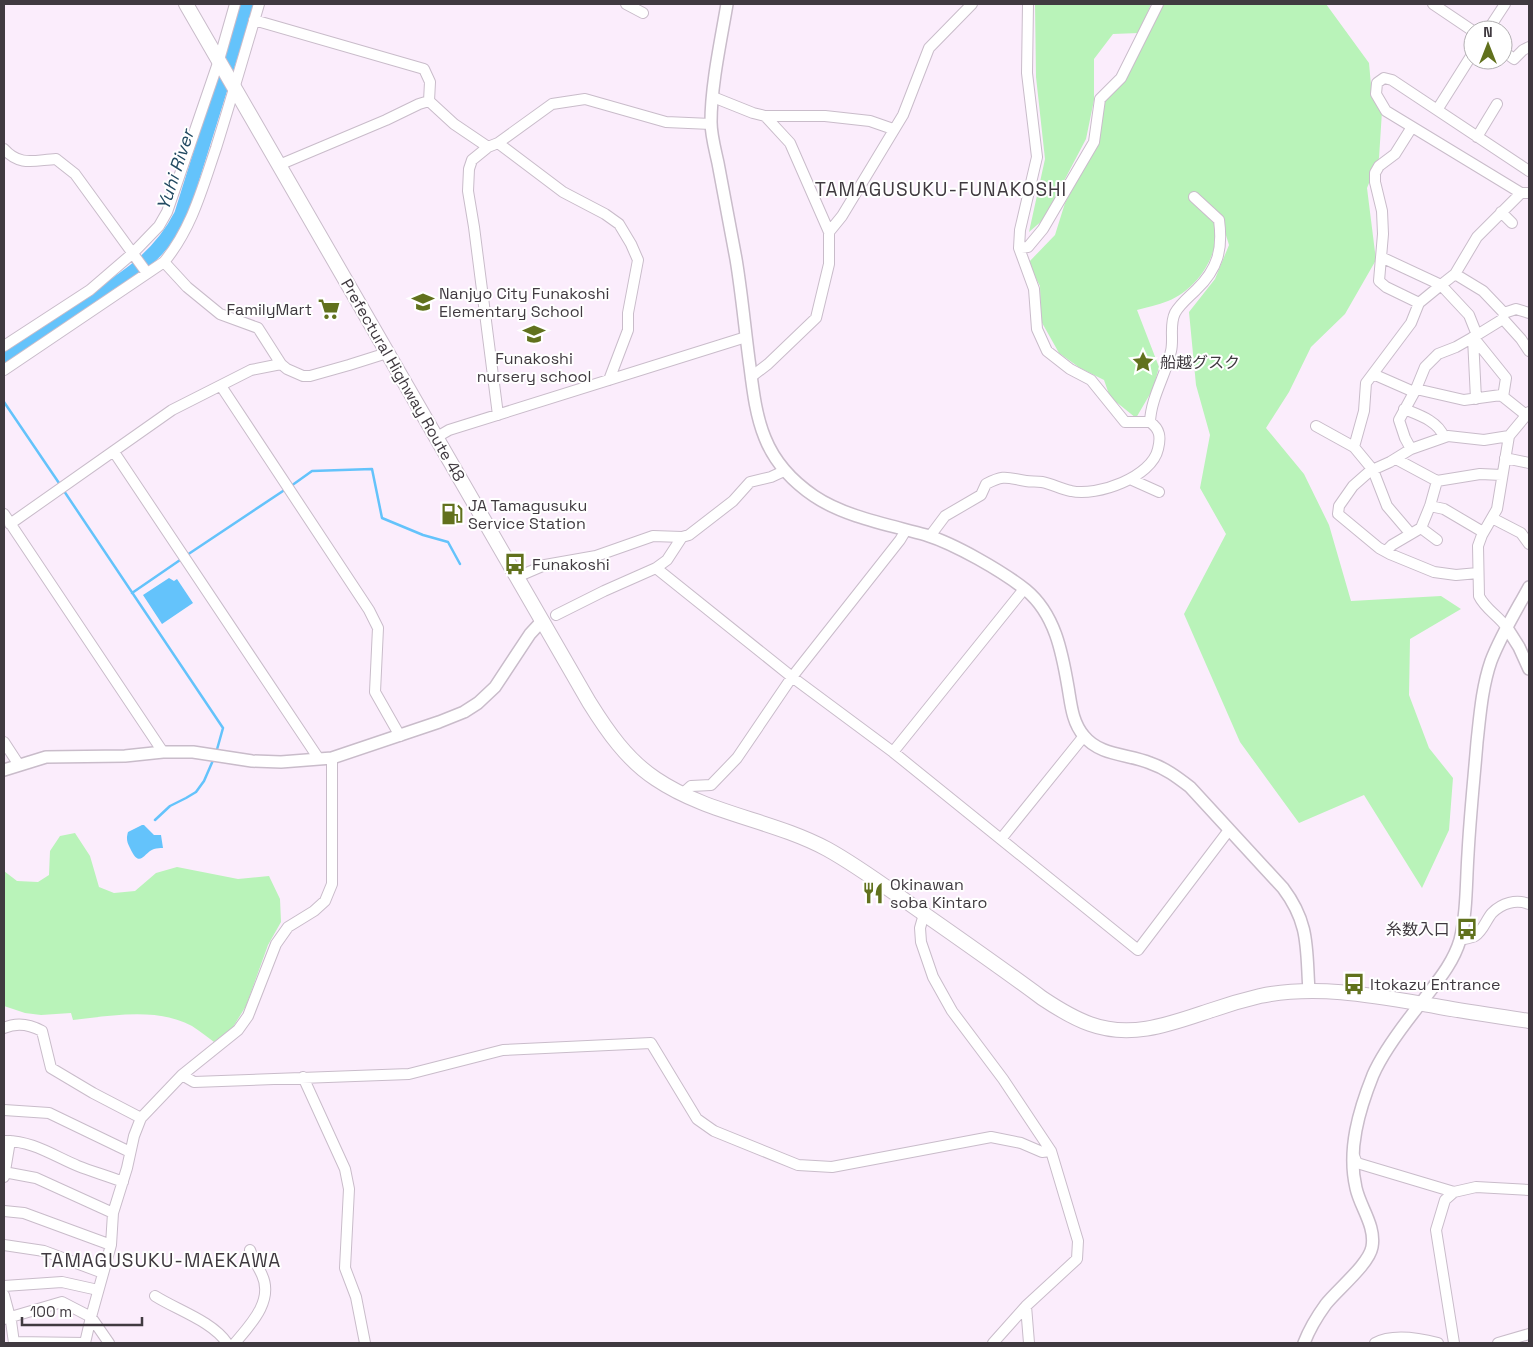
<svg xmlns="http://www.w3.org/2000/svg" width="1533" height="1347" viewBox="0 0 1533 1347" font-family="'Space Grotesk','Noto Sans JP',sans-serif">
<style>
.green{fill:#b9f3b9}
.water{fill:#64c3fb}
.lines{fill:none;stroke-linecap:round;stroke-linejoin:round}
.stream{stroke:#64c3fb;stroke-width:2.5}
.river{stroke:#64c3fb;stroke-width:14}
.minor-casing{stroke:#c9bcca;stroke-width:12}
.tertiary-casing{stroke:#c9bcca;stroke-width:14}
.secondary-casing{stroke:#c9bcca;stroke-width:16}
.minor{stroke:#fff;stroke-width:10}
.tertiary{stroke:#fff;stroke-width:11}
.secondary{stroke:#fff;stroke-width:14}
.labels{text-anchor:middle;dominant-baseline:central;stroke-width:4;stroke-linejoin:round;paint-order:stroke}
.poi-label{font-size:16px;fill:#403a40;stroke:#fff;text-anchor:start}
.street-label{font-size:16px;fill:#403a40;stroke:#fff}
.water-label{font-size:18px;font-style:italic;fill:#224a62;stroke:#fff}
.quarter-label{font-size:19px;letter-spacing:1px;fill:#403a40;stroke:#fff}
</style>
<rect width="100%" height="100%" fill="#fbedfc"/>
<path class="green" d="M1035,4h116l-12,29 -26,1 -19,25v41l-8,39 -42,80 -15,13 16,-73 -9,-82z
M1164,4h162l43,59 3,33 10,15 -3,47 -12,30 9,72 -31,54 -34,33 -22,45 -23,36 38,46 25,51 22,76 90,-5 20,13 -51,30 -1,56 20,53 24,30 -4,52 -27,58 -58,-93 -65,28 -59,-81 -56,-128 42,-80 -26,-46 10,-53 -14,-50 -7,-73 26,-33 14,-34 -8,-26 -4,3c3,32 -19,67 -49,79 -10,4 -21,6 -31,9l22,57 -6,22 -17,29 -26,-21 -6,-17 -24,-12 -21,-15 -18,-32 -1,-35 -12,-23 27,-28 10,-32 28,-51 11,-50 22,-22z
M75,833l15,23 9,31 15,6 21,-2 21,-18 21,-6 61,12 31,-3 11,23 1,23 -13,23 -22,61 -13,21 -19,15c-7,-5 -14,-11 -22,-16 -35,-19 -82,-10 -119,-6l-2,-7 -30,2 -16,-2 -21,-7v-135l13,10 21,1 11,-7 1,-24 10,-15z"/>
<path class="water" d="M169,578l5,3 3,-2 16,24 -31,21 -19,-29z
M142,825h2l10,10h7l2,13c-3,0 -6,0 -9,1 -10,3 -14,21 -24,-1 -3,-6 -4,-9 -2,-16z"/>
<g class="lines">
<path class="stream" d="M4,402l57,84
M291,486l21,-15 60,-2 10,49 41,17 25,7 12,22
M64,491l159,237 -7,25
M187,555l99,-66
M132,593l51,-35
M155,820l15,-14 16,-8 10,-6 8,-11 10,-23"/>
<path class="river" d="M4,358c22,-14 43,-29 64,-43 45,-29 88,-51 113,-100l66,-211"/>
<g class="minor-casing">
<path id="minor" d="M626,4l17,9
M1433,4l40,27
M254,20l170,49 6,13 -1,19
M1488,30l17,-26
M1503,51l11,8 9,-9 6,-3
M713,97l40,16 12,3h60l45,5 23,8
M429,101l25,23 34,23 10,-4 65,49 42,22 14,10 12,20 7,16 -10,53v17l-19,50
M1437,110l36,-57
M1412,127l-17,27 -16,12 -4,7v9l7,29 1,23 -4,47 7,6 33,16
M1477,137l20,-33
M498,143l54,-39 33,-5 81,23 45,2
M488,147l-16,13 -3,9 -1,22 6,36 24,188
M4,149c16,18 31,11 52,10l19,15 72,99
M279,165l107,-45 33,-16 10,-3
M1529,171l-137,-91 -8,-2 -7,5 -1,11 10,17 135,82h8
M1521,193l-44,44 -22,37 -14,11 28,30 8,20 26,-16 1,-6 12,-4 13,4
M1501,212l11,11
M829,232l13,-16 61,-101 26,-67 43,-44
M1019,248l9,-1 15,-18 51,-87 6,-43 21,-21 37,-74
M164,262l23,25 33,27 38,14 23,36 6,5 16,7h7l39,-11 38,-12
M1455,274l28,17 21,22
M1503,319l18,20 8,12
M1473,337l33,41 -3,19
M1473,338l3,61
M4,346l86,-56 43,-37 26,-27 8,-14 52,-152 16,-56
M4,370l160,-108c28,-34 38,-73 52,-114 15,-48 29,-96 43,-144
M1373,374l41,18
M751,377l17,-13 48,-46 13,-54v-32l-39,-89 -25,-27
M221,386l148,224 9,18 -3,64 25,44
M1416,389l48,11 37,-5 25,20
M1404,409c15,6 34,12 40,28
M1150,422c1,-25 16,-47 21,-71 3,-12 -2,-26 4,-38 5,-9 14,-16 21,-23 22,-21 27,-41 23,-70l-25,-23
M1316,426l38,21 19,23 14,36 23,27
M437,437l12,-7 297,-93
M1354,447l10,-36 2,-28 45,-60 8,-20 22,-18 -60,-28
M1411,449l-6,-11 -6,-18 17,-31 9,-22 13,-13 18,-7 21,-12
M114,452l205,307
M1505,458l24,5
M1396,459l41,22 43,-7 22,1
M1130,479l29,13
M1430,506l14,3 39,23
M4,514l159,238
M1492,518l29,15 8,11
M10,524l162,-114 79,-40 30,-6
M1421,528l16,12
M930,536l15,-20 36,-21 5,-11c19,-10 21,-6 40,-3 5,1 11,0 16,1 10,2 19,7 29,9 26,6 81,-14 87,-42 3,-12 2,-20 -8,-27h-25l-34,-42 -21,-11 -23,-18 -10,-22 -3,-40 -15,-41 1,-18 17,-73 -10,-84 1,-69
M1386,551l6,-6 29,-17 9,-22 7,-25
M656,568l136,109 101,75 245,198 91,-120
M1478,573l-22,2 -22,-3 -44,-18 -11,-6 -41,-34 1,-8 14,-20 17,-15 20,-9 21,-13 37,-13 36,4 25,-4
M517,577l28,-12 51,-9 57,-20 29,1 7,-2 44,-34 17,-19 21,-5 13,-6
M556,615l48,-24 52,-23 11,-8 15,-23
M1507,628c-8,-12 -22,-19 -28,-32l-1,-50 4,-11 15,-26 12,-73 20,-24
M4,742l15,23
M893,752l131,-163
M682,794l9,-8 20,-1 26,-27 55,-81 108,-137 6,-10
M1001,839l83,-103
M924,914l-4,14 1,14 12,35 19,34 51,68 48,72 27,90 -1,18 -51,47 -33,37
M1460,940c4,-1 11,-2 15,-4 8,-5 11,-16 17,-23 10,-10 24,-14 37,-9
M4,1028c13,-6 25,-4 38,3l9,37 42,25 48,25
M182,1075l12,7 215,-8 94,-24 148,-7 46,76 17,12 84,34 34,2 159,-30 30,6 21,9 9,-1
M303,1077l42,92 4,20 -4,79 11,29 9,46
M4,1110l45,3 81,39
M4,1141c27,-1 50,15 74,25 15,6 30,10 45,16
M1354,1156l3,7 97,29
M4,1172l32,6 77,35
M4,1177l6,-36
M4,1211l20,2 87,32
M4,1245l40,6 59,22
M4,1286l58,-4 36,8
M4,1295l7,26 3,22
M155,1296c22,14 57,25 72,47
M1026,1306l3,37
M4,1319l58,-17 29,15 18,26
M14,1342l71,1
M85,1343l6,-26 20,-72 2,-32 14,-45 7,-32 7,-18 41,-43 56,-45 10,-14 28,-72 12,-17 26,-16 11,-10 7,-17v-126
M235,1343c15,-18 39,-42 27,-68 -4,-9 -9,-16 -12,-25
M1375,1343c18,-10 44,-5 63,0
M1454,1343l-18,-113 9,-30 9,-8 22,-5 53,3
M1498,1343l31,-9"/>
</g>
<g class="tertiary-casing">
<path id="tertiary" d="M727,4c-6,36 -16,81 -16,118 0,13 4,27 7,41 6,32 12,64 18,96 6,36 9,72 14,108 3,24 6,49 15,71 10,25 27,43 49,58 31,21 76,29 112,39 29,9 76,36 100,55 29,24 36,62 42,97 3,17 4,35 16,49 16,20 45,18 66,27 15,5 27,14 40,24l93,101c27,36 23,60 26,103
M1507,628l12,19 10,22
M4,770l42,-13 79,-1 38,-4h30l59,9 29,1 51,-4 107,-36 25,-10 14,-9 17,-16 35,-53 12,-13
M1304,1343c5,-13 14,-28 22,-39 12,-15 43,-40 46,-57 4,-21 -12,-40 -16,-59 -9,-38 3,-78 17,-113 10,-23 32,-52 48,-72 15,-20 32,-39 39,-63 7,-28 6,-57 8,-86 2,-38 6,-75 9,-112 3,-27 5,-55 14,-81 10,-26 25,-50 38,-74"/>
</g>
<g class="secondary-casing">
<path id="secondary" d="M186,4l403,698c18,29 38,58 67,77 52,35 117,41 171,70 29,16 56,36 83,55 44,31 89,62 132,94 15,10 31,20 48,26 41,15 80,0 119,-13 17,-6 34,-11 51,-15 58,-12 117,0 175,10 31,6 63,10 94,15"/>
</g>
<use href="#minor" class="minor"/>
<use href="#tertiary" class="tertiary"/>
<use href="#secondary" class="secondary"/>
</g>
<defs>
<g id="school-bare" transform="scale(1.725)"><path d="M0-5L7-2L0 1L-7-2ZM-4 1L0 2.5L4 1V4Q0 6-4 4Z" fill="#61711d" stroke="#fff" stroke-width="2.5" paint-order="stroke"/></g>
<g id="supermarket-bare" transform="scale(1.725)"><path d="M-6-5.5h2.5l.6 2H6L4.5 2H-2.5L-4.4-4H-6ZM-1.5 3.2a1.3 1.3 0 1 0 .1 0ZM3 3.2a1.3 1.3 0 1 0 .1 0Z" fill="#61711d" stroke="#fff" stroke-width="2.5" paint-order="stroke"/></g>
<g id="sight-bare" transform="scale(1.725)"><path d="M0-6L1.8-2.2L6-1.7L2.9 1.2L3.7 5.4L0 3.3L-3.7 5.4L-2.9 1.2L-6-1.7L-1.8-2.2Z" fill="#61711d" stroke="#fff" stroke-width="2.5" paint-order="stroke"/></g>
<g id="fuel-bare" transform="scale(1.725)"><path d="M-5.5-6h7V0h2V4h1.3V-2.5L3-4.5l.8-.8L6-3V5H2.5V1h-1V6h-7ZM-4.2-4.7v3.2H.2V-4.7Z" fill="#61711d" stroke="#fff" stroke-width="2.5" paint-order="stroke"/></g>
<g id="bus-bare" transform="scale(1.725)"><path d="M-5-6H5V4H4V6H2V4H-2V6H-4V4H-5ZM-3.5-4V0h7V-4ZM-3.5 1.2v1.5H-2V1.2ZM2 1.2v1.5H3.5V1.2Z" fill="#61711d" stroke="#fff" stroke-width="2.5" paint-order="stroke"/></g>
<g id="restaurant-bare" transform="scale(1.725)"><path d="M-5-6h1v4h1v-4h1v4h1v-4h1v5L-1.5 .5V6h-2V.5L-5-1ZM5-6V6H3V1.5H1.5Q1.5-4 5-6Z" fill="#61711d" stroke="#fff" stroke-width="2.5" paint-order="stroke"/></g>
</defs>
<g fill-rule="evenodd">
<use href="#school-bare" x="423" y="302"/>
<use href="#supermarket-bare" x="329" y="309"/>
<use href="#school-bare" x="534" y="334"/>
<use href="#sight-bare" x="1143" y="362"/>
<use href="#fuel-bare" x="452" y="514"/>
<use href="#bus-bare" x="515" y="564"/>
<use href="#restaurant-bare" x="873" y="893"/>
<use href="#bus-bare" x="1467" y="929"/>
<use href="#bus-bare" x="1354" y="984"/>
</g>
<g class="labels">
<g class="poi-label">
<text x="439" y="293">Nanjyo City Funakoshi<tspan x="439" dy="18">Elementary School</tspan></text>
<text x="312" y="309" text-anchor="end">FamilyMart</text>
<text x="534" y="358" text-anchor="middle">Funakoshi<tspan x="534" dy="18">nursery school</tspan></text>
<text x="1160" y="362">船越グスク</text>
<text x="468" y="505">JA Tamagusuku<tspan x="468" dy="18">Service Station</tspan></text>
<text x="532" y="564">Funakoshi</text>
<text x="890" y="884">Okinawan<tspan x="890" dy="18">soba Kintaro</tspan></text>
<text x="1450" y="929" text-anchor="end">糸数入口</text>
<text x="1370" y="984">Itokazu Entrance</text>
</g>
<g class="street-label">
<text transform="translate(403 380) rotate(60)">Prefectural Highway Route 48</text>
</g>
<g class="water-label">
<text transform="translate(175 170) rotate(-72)">Yuhi River</text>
</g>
<g class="quarter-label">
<text x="941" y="189">TAMAGUSUKU-FUNAKOSHI</text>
<text x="161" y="1260">TAMAGUSUKU-MAEKAWA</text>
</g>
</g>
<rect width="1533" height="1347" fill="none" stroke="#403a40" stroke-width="10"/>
<g transform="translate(1488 45)"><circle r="24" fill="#ffffff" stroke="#b3b0b3"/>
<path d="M0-4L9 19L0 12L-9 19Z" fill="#61711d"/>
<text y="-8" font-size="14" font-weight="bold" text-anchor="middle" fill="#403a40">N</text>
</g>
<path d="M22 1317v8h120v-8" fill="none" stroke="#403a40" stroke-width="2.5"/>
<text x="30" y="1317" font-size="15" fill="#403a40" stroke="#ffffff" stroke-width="4" paint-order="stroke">100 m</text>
</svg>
